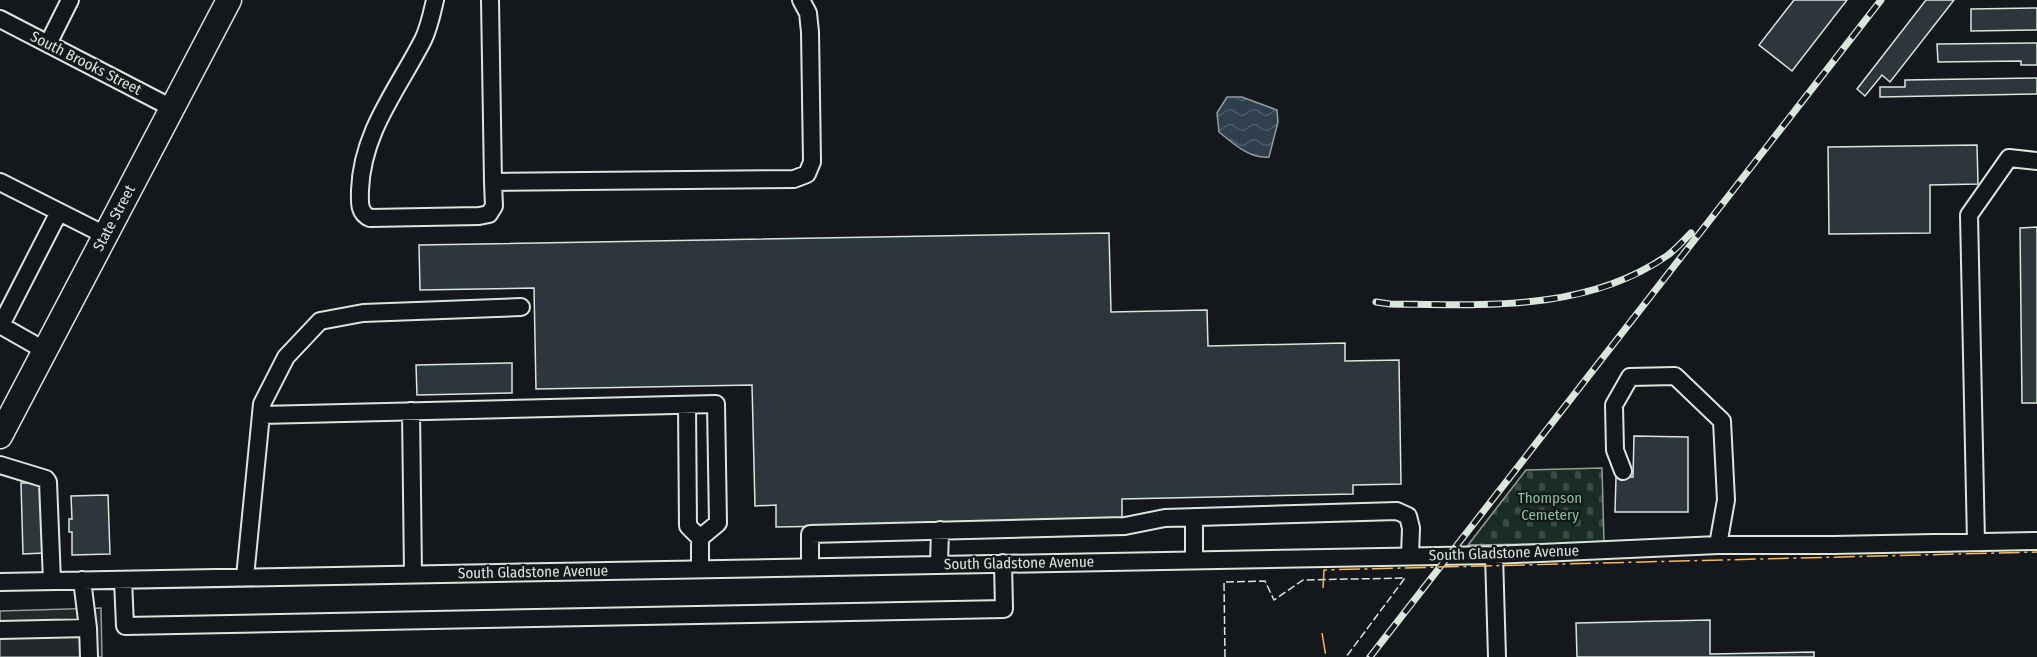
<svg xmlns="http://www.w3.org/2000/svg" width="2037" height="657" viewBox="0 0 2037 657" font-family="'Fira Sans Condensed',sans-serif">
<style>
.cemetery{fill:url(#cemetery-stones);stroke:#939e99;stroke-width:1.5}
.parking{fill:#24282b;stroke:#939e99;stroke-width:1.5}
.water{fill:url(#water-waves);stroke:#939e99;stroke-width:1.5}
.building{fill:#2c363c;stroke:#d8e6dc;stroke-width:1.5}
.lines{fill:none;stroke-linecap:round;stroke-linejoin:round}
.minor-casing{stroke:#d8e6dc;stroke-width:20}
.highway-casing{stroke:#d8e6dc;stroke-width:27}
.minor{stroke:#14181c;stroke-width:16}
.highway{stroke:#14181c;stroke-width:24}
.rail-casing{stroke:#d8e6dc;stroke-width:7}
.rail{stroke:#14181c;stroke-width:4.5;stroke-dasharray:14;stroke-linecap:butt}
.fence{stroke:#d8e6dc;stroke-width:1.5;stroke-dasharray:8 3;stroke-linecap:butt}
.power{stroke:#ffb74d;stroke-width:1.5;stroke-dasharray:21 4.5 3 4.5;stroke-linecap:butt}
.labels{text-anchor:middle;dominant-baseline:central;stroke-width:4.5;stroke-linejoin:round;paint-order:stroke}
.street-label{font-size:15px;fill:#d8e6dc;stroke:#14181c}
.park-label{font-size:15px;fill:#8ac095;stroke:#14181c}
</style>
<defs>
<pattern id="cemetery-stones" width="16" height="16" patternUnits="userSpaceOnUse" patternTransform="scale(1.5)"><rect width="16" height="16" fill="#1a2d24"/><path d="M2 7V4a2 2 0 0 1 4 0v3zM10 15v-3a2 2 0 0 1 4 0v3z" fill="#3b4b43"/></pattern>
<pattern id="water-waves" width="16" height="10" patternUnits="userSpaceOnUse" patternTransform="scale(1.5)"><rect width="16" height="10" fill="#2f3f4d"/><path d="M0 5q4-4 8 0t8 0" fill="none" stroke="#4c5b66"/></pattern>
</defs>
<rect width="100%" height="100%" fill="#14181c"/>
<path class="cemetery" d="M1602,468l2,75 -136,2 58,-75z"/>
<path class="parking" d="M101,608l1,49h-102v-46z"/>
<path class="water" d="M1227,97h15l35,13 1,12 -9,35c-20,2 -36,-14 -50,-25l-2,-19z"/>
<path class="building" d="M1794,0h53l-55,71 -33,-26z
M1926,0h28l-64,82 -8,-7 -17,21 -8,-7z
M2037,8v22l-66,1v-22z
M2037,43v22h-16v-4l-83,1 -1,-18z
M2037,78v16l-157,3v-10h25v-7z
M1977,145l1,39 -48,1v48l-101,1 -1,-87z
M2037,227v176h-15l-2,-175z
M1109,233l2,79 96,-2 1,36 137,-3v18l54,-1 2,124 -48,1v9l-231,5v22l-346,6v-22l-21,1 -3,-121 -216,4 -2,-101 -114,2 -1,-45z
M512,363v30l-95,2 -1,-30z
M1634,436l54,1v75h-73l1,-35h17z
M21,483h21l2,70 -21,1z
M108,495l2,59 -38,1v-23h-3v-13h3l-1,-23z
M1710,620v34l104,-2v5h-237l-1,-34z"/>
<g class="lines">
<g class="minor-casing">
<path id="minor" d="M435,0c-3,13 -6,28 -12,40 -25,49 -61,92 -63,150 0,11 -2,23 10,28l109,-2 10,-2 5,-8 -1,-24 301,-3 13,-5 5,-12 -2,-130 -2,-19 -7,-13
M490,0l3,182
M0,19l172,89
M48,44l22,-44
M0,182l105,53
M0,325l44,25
M1,325l58,-113
M687,405l1,121 12,12
M411,411l2,163
M261,415l455,-11 2,119 -18,15v30
M0,465l46,14 2,3 4,99
M1623,471l-8,-21 -1,-45 16,-28 45,-1 47,45 4,79 -8,45
M1194,517v42
M1976,542l-7,-327 40,-57 28,3
M1494,555l3,102
M939,564l1,-34
M810,567v-33l315,-8 40,-8 232,-7 11,5 3,12 -1,27
M245,577l17,-173 24,-47 34,-36 43,-8 158,-6
M82,580l6,48 1,29
M123,580l2,46 879,-17 -1,-46
M0,582l1494,-27 224,-10h115l204,-4
M0,630l88,-2"/>
</g>
<g class="highway-casing">
<path id="highway" d="M0,436l229,-436"/>
</g>
<use href="#minor" class="minor"/>
<use href="#highway" class="highway"/>
<g class="rail-casing">
<path id="rail" d="M1376,302l14,2c94,1 197,8 278,-49 8,-6 16,-15 23,-22
M1370,657l511,-657"/>
</g>
<use href="#rail" class="rail"/>
<path class="fence" d="M1225,657l-1,-75 41,-1 9,19 29,-20 102,-2 -59,79"/>
<path class="power" d="M1323,588l1,-18 713,-18
M1322,633l4,24"/>
</g>
<g class="labels">
<g class="street-label">
<text transform="translate(86 63) rotate(27)">South Brooks Street</text>
<text transform="translate(114 218) rotate(-62)">State Street</text>
<text transform="translate(1504 553) rotate(-2)">South Gladstone Avenue</text>
<text transform="translate(1019 563) rotate(-1)">South Gladstone Avenue</text>
<text transform="translate(533 572) rotate(-1)">South Gladstone Avenue</text>
</g>
<g class="park-label">
<text x="1550" y="498">Thompson<tspan x="1550" dy="17">Cemetery</tspan></text>
</g>
</g>
</svg>
